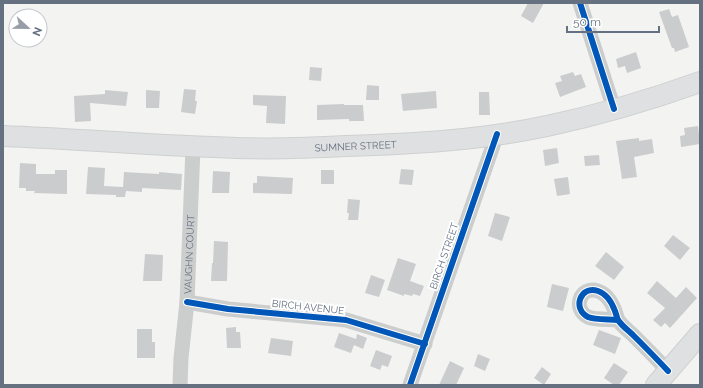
<svg xmlns="http://www.w3.org/2000/svg" width="703" height="388" viewBox="0 0 703 388" font-family="Raleway,sans-serif">
<style>
.building{fill:#cbcccd}
.lines{fill:none;stroke-linecap:round;stroke-linejoin:round}
.major-casing{stroke:#cfd0d0;stroke-width:22}
.minor{stroke:#cccdcd;stroke-width:15}
.major{stroke:#dfe0e1;stroke-width:20}
.cycleway-casing{stroke:#fff;stroke-width:8}
.cycleway{stroke:#0057b8;stroke-width:6}
.labels{text-anchor:middle;dominant-baseline:central;stroke-width:4;stroke-linejoin:round;paint-order:stroke}
.street-label{font-size:10px;fill:#657180;stroke:#fff}
</style>
<rect width="100%" height="100%" fill="#f3f3f2"/>
<path class="building" d="M528,3h16l-11,20 -12,-7z
M669,9l3,8 6,-2 11,32 -14,5 -1,-4h-2l-13,-36z
M636,52l5,16 -14,5 -2,-7 -7,2 -2,-9z
M310,67l12,1 -1,13 -12,-1z
M573,72l2,4 6,-2 5,13 -26,10 -5,-14 7,-2 -2,-5z
M367,85l12,1v14h-13z
M184,89l12,1 -1,11h2l-2,13 -14,-2z
M105,90l23,2 -2,14 -36,-3 1,18 -16,1 -1,-26 31,-2z
M146,90l14,1 -1,17h-13z
M436,91l1,17 -34,3 -2,-17z
M479,92h10l1,23h-11z
M253,95l33,1 -1,28 -19,-1 1,-17 -14,-1z
M344,104v1h19l1,16h-15v-2l-32,1v-15z
M698,126l2,18 -19,3 -1,-11 5,-1 -1,-7z
M639,138v3l13,-2 2,14 -20,4 3,20 -15,2 -6,-38z
M557,148l2,15 -14,3 -2,-16z
M599,155l1,10 -15,1 -1,-10z
M20,163l16,1v10h19v-4h12v24l-33,-1 1,-2h-9v-3h-7z
M88,167l17,1 -1,18 19,1 1,-15 35,2v-2l23,2 -1,16 -39,-2v4l-16,-1 -1,6h-9v-2l-30,-1z
M401,169l13,1 -2,15 -13,-1z
M321,170h13v14h-13z
M213,171l17,1 -1,21h-17z
M257,176l36,2 -1,16 -39,-1v-10h4z
M568,177l2,17 -13,2 -3,-17z
M348,199l12,1 -2,20h-10l1,-7h-2z
M495,213l15,4 -8,24 -14,-5z
M673,235l17,13 -10,12 -16,-14z
M214,241l14,1 -1,39h-16l1,-18h1z
M606,252l18,15 -10,13 -19,-14z
M145,254l18,1 -1,26h-19z
M398,258l18,6 -6,17 14,5 -4,10 -7,-2 -1,2 -8,-2v2l-17,-6z
M371,275l14,5 -6,17 -14,-4z
M657,281l19,17 10,-11 11,11 -27,30 -5,-5 -4,4 -8,-7 12,-12 -18,-15z
M552,284l17,4 -6,23 -16,-4z
M236,327v5h4l1,16h-14l-1,-20z
M137,329h15v13h3v16h-18z
M599,330l22,8 -6,16 -22,-9z
M339,333l17,6 1,-5 10,4 -4,11 -9,-4 -3,8 -17,-6z
M271,338l22,3 -2,15 -23,-3z
M376,350l16,6 -4,11 -6,-2 -2,5 -10,-4z
M478,354l12,5 -5,12 -11,-5z
M450,361l14,7 -8,17h-17z
M614,363l14,9 -9,13h-5l-10,-7z
M542,367l9,7 -7,11 -10,-7z"/>
<g class="lines">
<g class="major-casing">
<g id="major">
<path id="s2" d="M3,136c78,3 156,10 234,12 36,1 73,0 109,-2 67,-2 135,-6 201,-20 52,-11 103,-26 153,-44"/>
<path d="M656,385l44,-51"/>
</g>
</g>
<g class="minor">
<path d="M580,3l34,106"/>
<path d="M187,302l41,7 118,11 79,24"/>
<path d="M618,320c-8,-1 -23,0 -30,-3 -16,-8 -8,-32 10,-26 9,3 14,12 17,20 1,3 2,7 3,9 4,6 11,11 16,16 11,11 23,23 34,35"/>
<path id="s1" d="M180,385l1,-27 6,-56 6,-155"/>
<path d="M410,385l87,-251"/>
</g>
<use href="#major" class="major"/>
<g class="cycleway-casing">
<path id="cycleway" d="M580,3l34,106
M187,302l41,7 118,11 79,24
M618,320c-8,-1 -23,0 -30,-3 -16,-8 -8,-32 10,-26 9,3 14,12 17,20 1,3 2,7 3,9 4,6 11,11 16,16 11,11 23,23 34,35
M410,385l87,-251"/>
</g>
<use href="#cycleway" class="cycleway"/>
</g>
<g class="labels">
<g class="street-label">
<text stroke="none"><textPath href="#s2" startOffset="353">SUMNER STREET</textPath></text>
<text stroke="none"><textPath href="#s1" startOffset="131">VAUGHN COURT</textPath></text>
<text transform="translate(444 256) rotate(-71)">BIRCH STREET</text>
<text transform="translate(308 307) rotate(6)">BIRCH AVENUE</text>
</g>
</g>
<rect width="703" height="388" fill="none" stroke="#657180" stroke-width="8"/>
<g transform="translate(28 28) rotate(112)"><circle r="19" fill="#ffffff" stroke="#c1c6cc"/>
<path d="M0-3L7 15L0 10L-7 15Z" fill="#979ea8"/>
<text y="-6" font-size="11" font-weight="bold" text-anchor="middle" fill="#657180">N</text>
</g>
<path d="M567 26v6h92v-6" fill="none" stroke="#657180" stroke-width="2"/>
<text x="573" y="26" font-size="12" fill="#657180" stroke="#ffffff" stroke-width="3" paint-order="stroke">50 m</text>
</svg>
